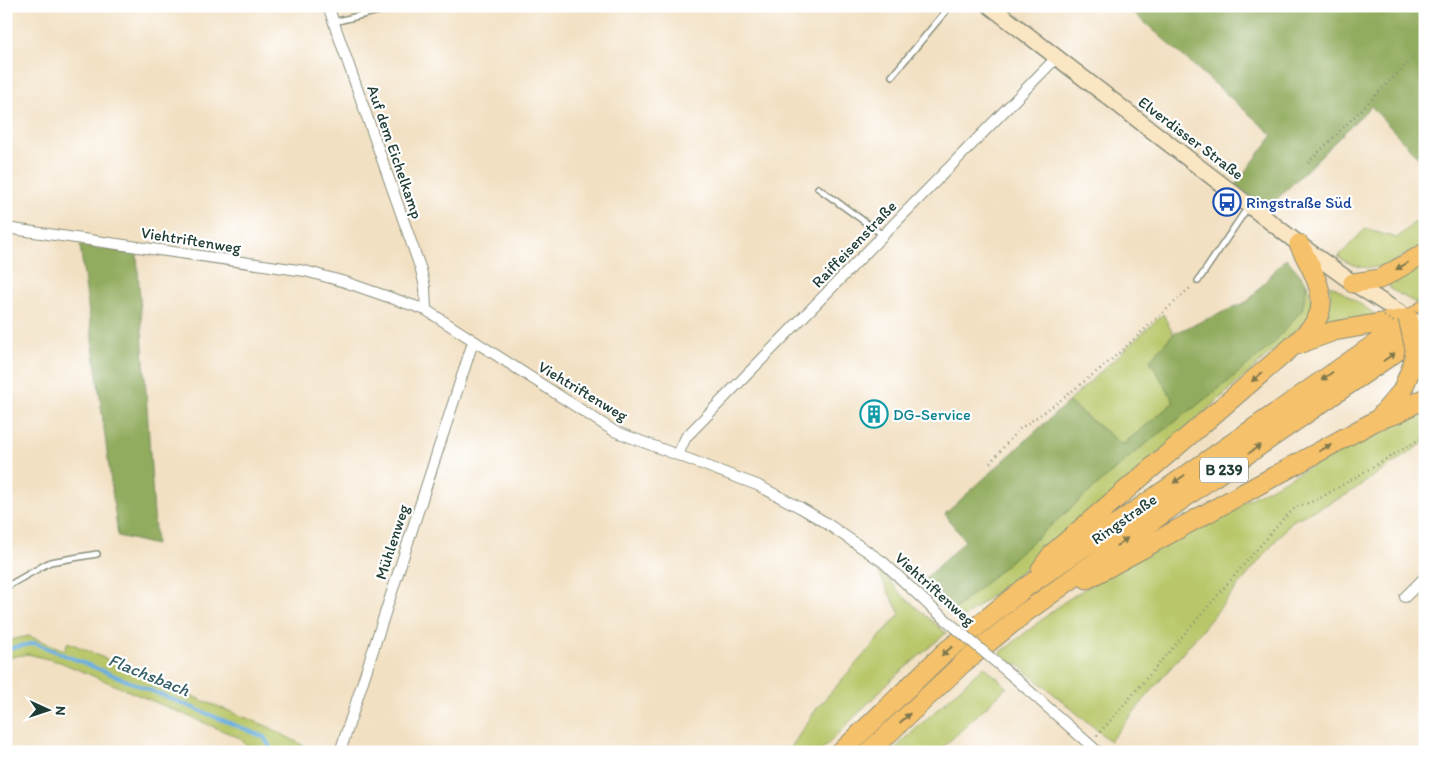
<svg xmlns="http://www.w3.org/2000/svg" width="1431" height="758" viewBox="0 0 1431 758" font-family="Itim,sans-serif">
<style>
.green{fill:#b9c76a;stroke:#6c824f}
.forest{fill:#92ac5e;stroke:#587449}
.lines{fill:none;stroke-linecap:round;stroke-linejoin:round}
.stream{stroke:#6cb0e2;stroke-width:4}
.lane-casing{stroke:#888e7b;stroke-width:8}
.street-casing{stroke:#888e7b;stroke-width:12}
.secondary-casing{stroke:#888e7b;stroke-width:18}
.highway-casing{stroke:#888e7b;stroke-width:21}
.path{stroke:#888e7b;stroke-width:2.5;stroke-dasharray:1 4;stroke-linecap:butt}
.lane{stroke:#fff;stroke-width:5}
.street{stroke:#fff;stroke-width:10}
.secondary{stroke:#fbe6c4;stroke-width:15}
.highway{stroke:#f5c16b;stroke-width:19}
.street-bridge-casing{stroke:#888e7b;stroke-width:12;stroke-linecap:butt}
.secondary-bridge-casing{stroke:#888e7b;stroke-width:18;stroke-linecap:butt}
.highway-bridge-casing{stroke:#888e7b;stroke-width:21;stroke-linecap:butt}
.path-bridge{stroke:#888e7b;stroke-width:2.5;stroke-dasharray:1 4;stroke-linecap:butt}
.street-bridge{stroke:#fff;stroke-width:10}
.secondary-bridge{stroke:#fbe6c4;stroke-width:15}
.highway-bridge{stroke:#f5c16b;stroke-width:19}
.oneway{fill:#7f784d}
.labels{text-anchor:middle;dominant-baseline:central;stroke-width:4.5;stroke-linejoin:round;paint-order:stroke}
.shield{fill:#fff;stroke:#627771;stroke-width:1}
.shield-label{font-size:15px;font-weight:bold;fill:#1f3d34}
.street-label{font-size:16px;fill:#1f3d34;stroke:#fff}
.transit-label{font-size:16px;fill:#164399;stroke:#fff;text-anchor:start}
.culture-label{font-size:16px;fill:#0d838f;stroke:#fff;text-anchor:start}
.water-label{font-size:18px;font-style:italic;fill:#366068;stroke:#fff}
</style>
<rect width="100%" height="100%" fill="#fff"/>
<filter id="ink" filterUnits="userSpaceOnUse"><feTurbulence type="fractalNoise" baseFrequency=".02" numOctaves="2"/><feDisplacementMap in="SourceGraphic" scale="10" xChannelSelector="R" yChannelSelector="G"/><feConvolveMatrix kernelMatrix="1 2 1 2 8 2 1 2 1" color-interpolation-filters="sRGB"/></filter>
<filter id="wash" filterUnits="userSpaceOnUse"><feTurbulence type="fractalNoise" baseFrequency=".0096" numOctaves="4" result="noise"/><feDisplacementMap in="SourceGraphic" scale="20" xChannelSelector="R" yChannelSelector="G"/><feGaussianBlur stdDeviation="1.12" result="paint"/><feColorMatrix in="noise" values="0 0 0 0 0 0 0 0 0 0 0 0 0 0 0 0 0 1.4 0 .05"/><feComposite in="paint" operator="in"/></filter>
<g filter="url(#wash)">
<rect width="100%" height="100%" fill="#f2e0c2"/>
<path class="green" d="M1425,213v31c-34,18 -50,36 -87,13l27,-28 32,9z
M1425,261v47l-35,-19 -1,-8z
M1307,283l5,19 -4,18 -245,218 -101,81 -9,-8 181,-158 91,-69 77,-74z
M1329,286h4l45,30 -55,9c6,-12 10,-26 6,-39z
M1163,314l10,20 -23,26 25,42 -53,43 -54,-43z
M1425,405v37l-79,53 -54,26 -182,220 -91,-76 -3,1 -16,-13 64,-51 36,-23z
M872,561l31,35 43,37 -55,47 -71,72h-32l29,-44 83,-94z
M29,636l35,14 4,-8 101,45 100,40 46,25h-63l-12,-14 -180,-76 -32,-8 -22,4v-17z
M984,666l23,21 -69,65h-47z"/>
<path class="forest" d="M1126,6h290l9,8v151l-54,-59 -103,102 -33,-22 38,-51z
M80,245l57,9 19,291 -38,-9z
M1286,258l21,25 -5,27 -29,34 -48,40 -91,69 -181,158 -33,-28 45,-42 -20,-27 123,-112 55,43 51,-43 -24,-42 23,-26 75,-33z"/>
<g class="lines">
<path class="stream" d="M6,649l29,-6 229,94 9,15"/>
</g>
</g>
<g filter="url(#ink)">
<g class="lines">
<g class="lane-casing">
<path id="lane" d="M334,22l64,-16
M892,76l58,-70
M818,188l65,47
M1198,281l50,-74
M6,587l44,-25 47,-8"/>
</g>
<g class="street-casing">
<path id="street" d="M328,6l93,264 4,17 1,23
M6,228l299,43 40,11 81,28 188,121 143,54 44,23 22,13 60,41 48,45
M678,454l8,-17 371,-380
M1405,597l20,-20
M1018,681l80,71
M340,752l133,-410"/>
</g>
<g class="secondary-casing">
<path id="secondary" d="M990,6l309,238 54,39 55,35"/>
</g>
<g class="highway-casing">
<path id="highway" d="M1353,283l27,-4 45,-26
M1296,345l38,-14 70,-12
M1379,418l23,-27 11,-27
M1041,569l12,-16 241,-208c7,-7 16,-15 21,-23 17,-25 -6,-56 -16,-78
M1087,579l290,-159 19,-6 29,-16
M841,752l103,-99 82,-66 399,-278
M869,752l94,-89 63,-51 179,-129 220,-151"/>
</g>
<path class="path" d="M971,6l7,5
M1419,6l6,5
M1308,163l117,-117
M990,463l28,-33 39,-27 53,-42 81,-74
M1097,736l186,-217 13,-12 21,-7 108,-64"/>
<use href="#lane" class="lane"/>
<use href="#street" class="street"/>
<use href="#secondary" class="secondary"/>
<use href="#highway" class="highway"/>
<g class="street-bridge-casing">
<path id="street-bridge" d="M931,607l87,74"/>
</g>
<g class="secondary-bridge-casing">
<path id="secondary-bridge" d="M1408,318l17,8"/>
</g>
<g class="highway-bridge-casing">
<path id="highway-bridge" d="M1408,318l7,31 -2,15"/>
</g>
<path class="path-bridge" d="M1384,316l10,6"/>
<use href="#street-bridge" class="street-bridge"/>
<use href="#secondary-bridge" class="secondary-bridge"/>
<use href="#highway-bridge" class="highway-bridge"/>
</g>
<defs><path id="oneway-solid" d="M-6-.8H1V-3.2L6.5 0L1 3.2V.8H-6Z" transform="scale(1.25)"/></defs>
<g class="oneway">
<use href="#oneway-solid" transform="translate(1402 266) rotate(150)"/>
<use href="#oneway-solid" transform="translate(1389 357) rotate(-35)"/>
<use href="#oneway-solid" transform="translate(1327 376) rotate(145)"/>
<use href="#oneway-solid" transform="translate(1257 377) rotate(139)"/>
<use href="#oneway-solid" transform="translate(1325 448) rotate(-28)"/>
<use href="#oneway-solid" transform="translate(1255 449) rotate(-35)"/>
<use href="#oneway-solid" transform="translate(1179 479) rotate(145)"/>
<use href="#oneway-solid" transform="translate(1122 542) rotate(-35)"/>
<use href="#oneway-solid" transform="translate(947 651) rotate(140)"/>
<use href="#oneway-solid" transform="translate(905 718) rotate(-43)"/>
</g>
</g>
<defs>
<g id="bus-ring" transform="scale(1.4375)"><circle r="9.5" fill="#fff" stroke="#1a4fb4" stroke-width="1.5"/><path d="M-5-6H5V4H4V6H2V4H-2V6H-4V4H-5ZM-3.5-4V0h7V-4ZM-3.5 1.2v1.5H-2V1.2ZM2 1.2v1.5H3.5V1.2Z" fill="#1a4fb4"/></g>
<g id="building-ring" transform="scale(1.4375)"><circle r="9.5" fill="#fff" stroke="#0f9aa8" stroke-width="1.5"/><path d="M-4-6H4V6H1V3H-1V6H-4ZM-2.5-4.3h1.7v1.8h-1.7ZM.8-4.3h1.7v1.8H.8ZM-2.5-1h1.7V.8h-1.7ZM.8-1h1.7V.8H.8Z" fill="#0f9aa8"/></g>
</defs>
<g fill-rule="evenodd">
<use href="#bus-ring" x="1227" y="202"/>
<use href="#building-ring" x="874" y="414"/>
</g>
<g class="labels">
<rect class="shield" x="1200" y="457.5" width="48" height="25" rx="4"/>
<g class="shield-label">
<text x="1224" y="470">B 239</text>
</g>
<g class="street-label">
<text transform="translate(1191 138) rotate(37)">Elverdisser Straße</text>
<text transform="translate(395 152) rotate(71)">Auf dem Eichelkamp</text>
<text transform="translate(191 240) rotate(9)">Viehtriftenweg</text>
<text transform="translate(854 244) rotate(-46)">Raiffeisenstraße</text>
<text transform="translate(583 391) rotate(31)">Viehtriftenweg</text>
<text transform="translate(1124 519) rotate(-35)">Ringstraße</text>
<text transform="translate(392 542) rotate(-72)">Mühlenweg</text>
<text transform="translate(935 589) rotate(42)">Viehtriftenweg</text>
</g>
<g class="transit-label">
<text x="1246" y="202">Ringstraße Süd</text>
</g>
<g class="culture-label">
<text x="893" y="414">DG-Service</text>
</g>
<g class="water-label">
<text transform="translate(149 675) rotate(22)">Flachsbach</text>
</g>
</g>
<rect width="1431" height="758" fill="none" stroke="#fff" stroke-width="25"/>
<g transform="translate(48 710) rotate(93)" stroke="#ffffff" stroke-width="4" paint-order="stroke">
<path d="M0-4L9 19L0 12L-9 19Z" fill="#1f3d34"/>
<text y="-8" font-size="14" font-weight="bold" text-anchor="middle" fill="#1f3d34">N</text>
</g>
</svg>
